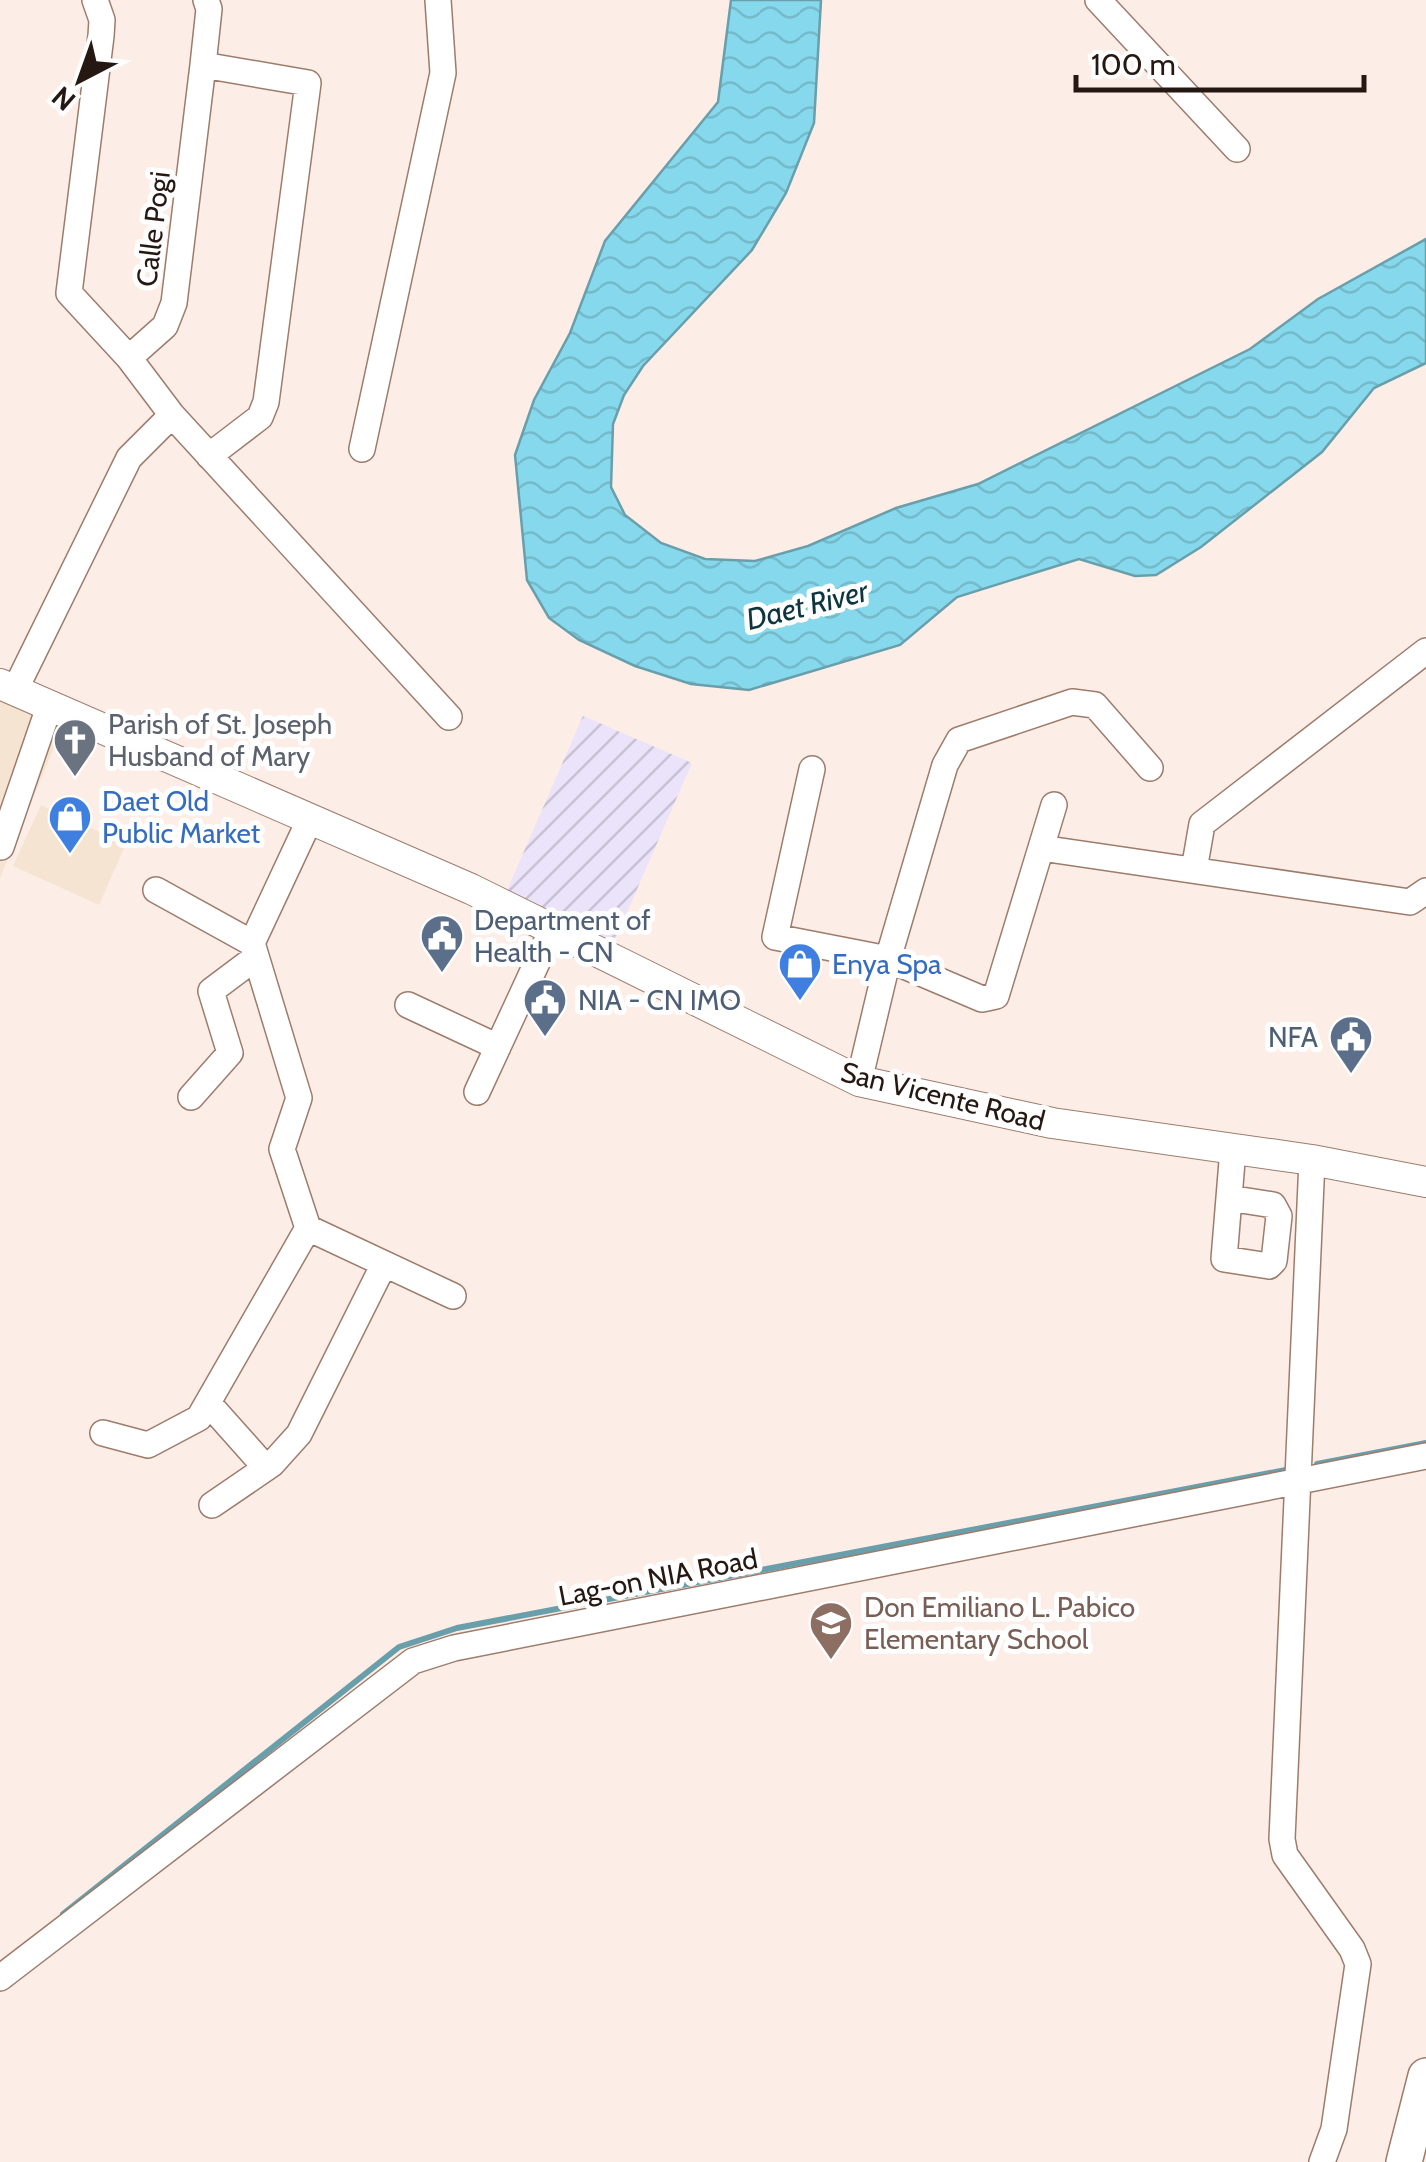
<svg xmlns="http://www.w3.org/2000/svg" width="1426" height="2162" viewBox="0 0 1426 2162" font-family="Cabin,sans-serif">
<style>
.commercial{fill:#f6e4d3}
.industrial{fill:url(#industrial-furrows)}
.water{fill:url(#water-waves);stroke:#699fab;stroke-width:2.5}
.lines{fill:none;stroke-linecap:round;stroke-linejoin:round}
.stream{stroke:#699fab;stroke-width:6}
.minor-casing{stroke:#9d7c6c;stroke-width:28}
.major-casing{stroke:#9d7c6c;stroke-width:32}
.highway-casing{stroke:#9d7c6c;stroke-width:38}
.minor{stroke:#fff;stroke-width:25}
.major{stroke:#fff;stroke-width:30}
.highway{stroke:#fff;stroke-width:35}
.labels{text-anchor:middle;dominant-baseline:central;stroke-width:10;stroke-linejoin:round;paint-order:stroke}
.street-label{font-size:28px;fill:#251812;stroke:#fefefe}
.worship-label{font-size:28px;fill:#5b616d;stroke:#fefefe;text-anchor:start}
.shop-label{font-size:28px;fill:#366cbe;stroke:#fefefe;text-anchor:start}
.service-label{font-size:28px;fill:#4e5e75;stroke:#fefefe;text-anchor:start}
.education-label{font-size:28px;fill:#785e54;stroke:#fefefe;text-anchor:start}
.water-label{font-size:30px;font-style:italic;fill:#0d353e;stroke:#fefefe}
</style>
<defs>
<pattern id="industrial-furrows" width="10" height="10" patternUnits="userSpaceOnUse" patternTransform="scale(2.5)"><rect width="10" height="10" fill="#eae3f9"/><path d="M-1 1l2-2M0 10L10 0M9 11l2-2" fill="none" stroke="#c9c2d4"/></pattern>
<pattern id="water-waves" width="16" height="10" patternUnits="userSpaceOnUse" patternTransform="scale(2.5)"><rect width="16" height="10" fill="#86d9ed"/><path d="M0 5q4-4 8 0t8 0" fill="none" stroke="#74baca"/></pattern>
</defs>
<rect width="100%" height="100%" fill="#fdede7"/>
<path class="commercial" d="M0,694l65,27 -65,157z
M41,805l85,39 -27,61 -86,-39z"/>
<path class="industrial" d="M583,716l109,47 -78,179 -109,-47z"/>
<path class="water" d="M731,0h90l-7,123 -28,70 -34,57 -109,116 -19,29 -11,29 -2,63 14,28 36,28 44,16 50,2 53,-15 88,-38 82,-24 272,-135 68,-50 108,-60v124l-52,25 -52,64 -121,95 -45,28 -21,1 -56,-17 -122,38 -57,48 -151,45 -58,-6 -56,-18 -56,-26 -30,-22 -22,-38 -12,-125 19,-55 36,-67 35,-92 113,-139z"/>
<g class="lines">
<path class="stream" d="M1317,1464l109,-21
M63,1914l336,-267 58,-19 829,-158"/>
<g class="minor-casing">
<path id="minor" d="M95,0l7,20 -1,16 -32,257 60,65
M1098,0l139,149
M203,65l105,18 -42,319 -6,15 -51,39
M172,415l277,302
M362,449l81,-376 -5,-73
M15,690l114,-232 43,-43 -43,-57 36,-32 9,-23 29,-238 6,-56 -3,-9
M812,769l-37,168 113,22 94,40 14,-3 58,-191
M1,847l48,-140
M1041,848l369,54 16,-11
M1194,870l8,-46 224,-173
M156,890l96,53
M408,1005l90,42
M859,1081l29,-122 57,-194 14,-25 113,-38 23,3 55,63
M477,1092l75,-162
M191,1097l39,-44 -19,-62 44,-33
M1312,1160l-30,679 3,16 67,94 6,15 -24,165 -12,33
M1229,1198l44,7 6,11 -5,45 -5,5 -45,-7 9,-110
M308,1228l145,68
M209,1404l57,64
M103,1433l45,12 51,-27 109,-190 -26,-79 17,-51 -47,-155 58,-124
M212,1505l60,-41 27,-30 85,-170
M0,1978l413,-317 41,-13 972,-192"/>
</g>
<g class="major-casing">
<path id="major" d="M0,684l471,205 388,192 193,42 260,37 114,22"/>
</g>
<g class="highway-casing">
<path id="highway" d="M1404,2162l22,-86"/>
</g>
<use href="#minor" class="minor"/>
<use href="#major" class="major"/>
<use href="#highway" class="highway"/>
</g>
<defs>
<g id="church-pin" transform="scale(2.25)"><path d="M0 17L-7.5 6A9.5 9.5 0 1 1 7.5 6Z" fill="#6b7280" stroke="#fefefe"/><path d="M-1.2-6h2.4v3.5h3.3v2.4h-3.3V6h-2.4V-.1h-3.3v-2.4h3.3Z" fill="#fff"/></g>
<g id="shop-pin" transform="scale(2.25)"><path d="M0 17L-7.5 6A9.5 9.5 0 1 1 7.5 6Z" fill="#3f7fe0" stroke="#fefefe"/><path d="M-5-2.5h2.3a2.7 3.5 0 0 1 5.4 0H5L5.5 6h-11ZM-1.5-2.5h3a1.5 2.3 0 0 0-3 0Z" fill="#fff"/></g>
<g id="civic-pin" transform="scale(2.25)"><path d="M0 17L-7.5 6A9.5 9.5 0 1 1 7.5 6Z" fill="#5c6f8a" stroke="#fefefe"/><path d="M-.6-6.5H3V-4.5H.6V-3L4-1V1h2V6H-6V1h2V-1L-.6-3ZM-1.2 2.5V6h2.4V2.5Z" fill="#fff"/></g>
<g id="school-pin" transform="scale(2.25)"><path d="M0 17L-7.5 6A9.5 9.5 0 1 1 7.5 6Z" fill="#8d6e63" stroke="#fefefe"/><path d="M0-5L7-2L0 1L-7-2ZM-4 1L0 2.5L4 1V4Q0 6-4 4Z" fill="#fff"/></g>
</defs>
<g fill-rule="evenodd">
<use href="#church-pin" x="75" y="740"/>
<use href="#shop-pin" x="70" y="817"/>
<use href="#civic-pin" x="442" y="936"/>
<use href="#shop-pin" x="800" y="964"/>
<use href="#civic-pin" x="545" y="1000"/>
<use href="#civic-pin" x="1351" y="1037"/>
<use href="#school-pin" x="831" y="1623"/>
</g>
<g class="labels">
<g class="street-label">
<text transform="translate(153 229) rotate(-83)">Calle Pogi</text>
<text transform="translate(943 1096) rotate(14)">San Vicente Road</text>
<text transform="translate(658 1577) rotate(-11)">Lag-on NIA Road</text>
</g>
<g class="worship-label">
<text x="108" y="724">Parish of St. Joseph<tspan x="108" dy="32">Husband of Mary</tspan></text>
</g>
<g class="shop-label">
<text x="102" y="801">Daet Old<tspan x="102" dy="32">Public Market</tspan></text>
<text x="832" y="964">Enya Spa</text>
</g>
<g class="service-label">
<text x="474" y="920">Department of<tspan x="474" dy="32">Health - CN</tspan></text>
<text x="578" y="1000">NIA - CN IMO</text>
<text x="1318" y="1037" text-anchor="end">NFA</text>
</g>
<g class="education-label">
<text x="864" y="1607">Don Emiliano L. Pabico<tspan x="864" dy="32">Elementary School</tspan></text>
</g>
<g class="water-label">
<text transform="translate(807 605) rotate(-14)">Daet River</text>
</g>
</g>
<g transform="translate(80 80) rotate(221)" stroke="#fefefe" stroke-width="8" paint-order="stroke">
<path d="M0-8L18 38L0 25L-18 38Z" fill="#251812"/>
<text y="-15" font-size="28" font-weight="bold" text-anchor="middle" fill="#251812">N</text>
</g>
<path d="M1076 75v15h288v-15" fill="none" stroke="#251812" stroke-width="5"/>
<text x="1091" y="75" font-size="30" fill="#251812" stroke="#fefefe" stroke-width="8" paint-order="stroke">100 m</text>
</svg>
